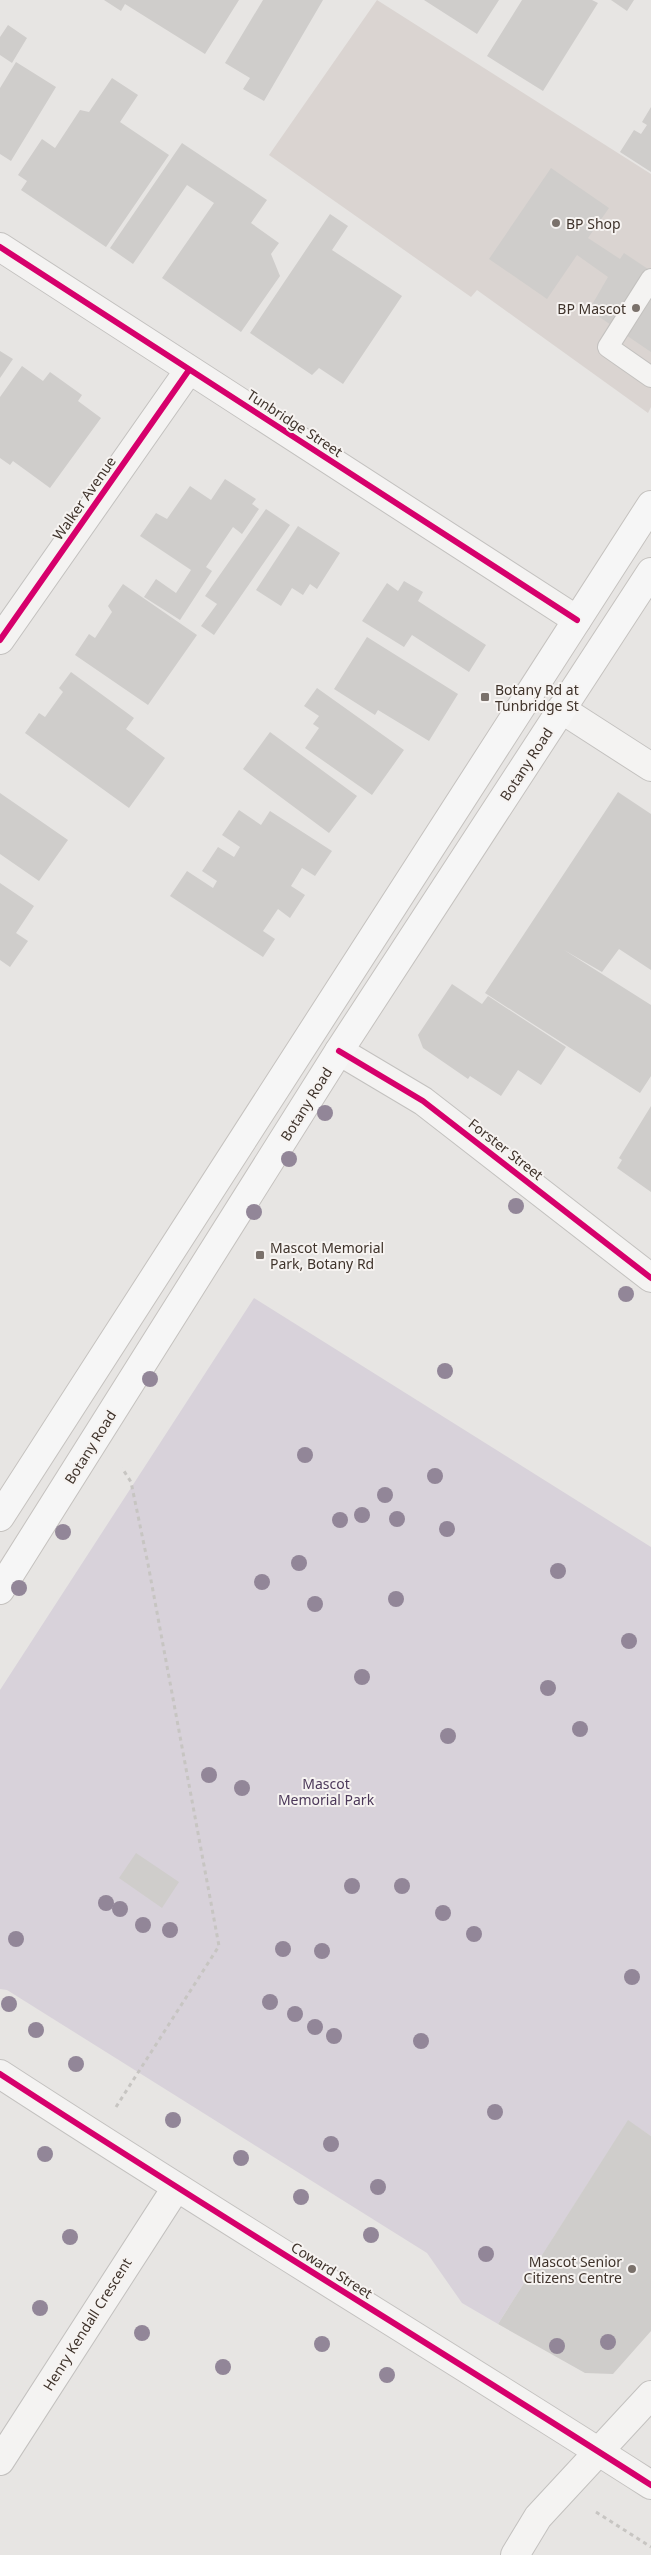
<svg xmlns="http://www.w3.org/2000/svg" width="651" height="2555" viewBox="0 0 651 2555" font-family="'Noto Sans',sans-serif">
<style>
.built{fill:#dad4d1}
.green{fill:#d8d2da}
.building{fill:#cfcdcb}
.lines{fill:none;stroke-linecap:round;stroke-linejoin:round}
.service-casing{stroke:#c3c1bf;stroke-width:22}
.minor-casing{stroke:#c3c1bf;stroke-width:30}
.tertiary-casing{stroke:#c3c1bf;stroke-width:30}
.primary-casing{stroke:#c5c2bf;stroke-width:30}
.path{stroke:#c7c5c2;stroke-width:3;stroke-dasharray:4 4;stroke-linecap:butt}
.service{stroke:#f4f3f2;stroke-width:20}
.minor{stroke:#f4f3f2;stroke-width:28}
.tertiary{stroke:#f4f3f2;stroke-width:28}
.primary{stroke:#f6f6f6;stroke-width:28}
.cycleway-casing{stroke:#f6f3f1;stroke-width:9}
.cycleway{stroke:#d6006c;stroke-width:6}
.tree{fill:#928698}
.poi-dot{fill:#7a716b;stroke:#f6f3f1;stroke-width:2}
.labels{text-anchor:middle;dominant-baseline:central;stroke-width:4;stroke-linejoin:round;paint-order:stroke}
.poi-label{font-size:14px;fill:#3f332b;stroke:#f6f3f1;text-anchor:start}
.street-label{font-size:14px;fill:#3f332b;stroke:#f6f3f1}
.park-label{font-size:14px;fill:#4c395a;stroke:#f6f3f1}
</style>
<rect width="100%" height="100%" fill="#e7e5e3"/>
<path class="built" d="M377,0l274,174v233l-3,6 -171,-123 -6,7 -202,-142z"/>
<path class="green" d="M254,1298l397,249v589l-23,-15 -130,203 -36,-21 -35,-50 -420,-263 -7,-1v-299z"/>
<path class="building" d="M104,0h135l-34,54 -80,-50 -4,7z
M263,0h60l-59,101 -21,-12 7,-11 -25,-15z
M424,0h75l-22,34z
M522,0h70l6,3 -55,88 -56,-35z
M611,0h23l-7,11z
M8,25l19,13 -15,25 -12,-8v-18z
M16,62l40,25 -45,74 -11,-7v-66z
M112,78l26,17 -18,27 49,33 -63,92 -85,-57 6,-9 -9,-6 24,-36 13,9 25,-38 9,2z
M651,107v65l-31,-20 14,-22 7,4 6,-9 -5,-3z
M182,143l85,57 -16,23 28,20 -8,11 9,22 -39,56 -79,-54 52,-75 -27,-18 -54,79 -23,-16z
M551,168l58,40 -21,30 32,21 4,-6 27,18v81l-62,-42 19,-33 -31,-22 -30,44 -58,-40z
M330,214l18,12 -16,24 70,46 -59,88 -24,-16 -7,7 -62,-42z
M0,351l13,8 -13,19z
M22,366l21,15 7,-9 32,23 -4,6 23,17 -51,70 -37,-27 -3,4 -10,-7v-61z
M225,479l31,20 -4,5 7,5 -17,25 -9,-7 -27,40 6,4 -32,49 -36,-23 12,-18 20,14 15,-23 -51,-34 16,-23 11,6 23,-33 21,14z
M266,509l24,16 -76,110 -13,-9 16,-22 -12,-8z
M298,526l42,27 -23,36 -7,-5 -7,11 -11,-7 -11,18 -25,-16z
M404,581l19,11 -5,9 68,44 -17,27 -57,-37 -8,12 -42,-26 25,-38 11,8z
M123,584l74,51 -49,70 -73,-50 14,-21 6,4 17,-26 -4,-6z
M367,637l91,57 -29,47 -51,-31 -3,5 -41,-26z
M71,672l63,46 -8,11 39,29 -36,50 -104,-75 14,-20 6,4 18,-25 -4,-4z
M317,688l87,62 -32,45 -67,-47 14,-20 -6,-4 6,-8 -15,-10z
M270,732l87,64 -28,37 -86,-64z
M618,792l33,22v156l-32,-21 -17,23 -38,-22 87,55v71l-11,17 -155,-100z
M0,793l68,47 -29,41 -39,-27z
M239,810l22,15 9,-14 62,40 -17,25 -13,-8 -11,18 14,9 -15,23 -12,-9 -15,22 12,8 -12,18 -93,-61 17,-25 26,17 4,-7 -15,-10 16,-24 16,10 6,-10 -18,-12z
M0,883l34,23 -18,27 12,8 -18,26 -10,-7z
M452,984l30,20 6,-8 78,51 -25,38 -23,-15 -17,26 -31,-20 -2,3 -45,-31 -5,-13z
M651,1106v86l-34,-24 5,-8 -3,-2z
M136,1853l43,29 -17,26 -43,-30z
M628,2120l23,16v195l-38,43 -28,-1 -87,-49z"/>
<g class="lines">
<g class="service-casing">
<path id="service" d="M651,279l-43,68 43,30"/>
</g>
<g class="minor-casing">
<path id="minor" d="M0,247l577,373
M0,640l189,-270
M561,709l90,58
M339,1051l84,50 228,177
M0,2461l176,-273
M515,2555l23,-38 113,-122"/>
</g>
<g class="tertiary-casing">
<path id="tertiary" d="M0,2074c215,140 435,273 651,411"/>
</g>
<g class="primary-casing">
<path id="primary" d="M0,1517l651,-1012
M0,1590l339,-539 312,-479"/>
</g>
<path class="path" d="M116,2107l103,-161 -71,-382 -17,-82 -9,-14
M596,2512l55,35"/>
<use href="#service" class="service"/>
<use href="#minor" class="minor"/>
<use href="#tertiary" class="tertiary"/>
<use href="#primary" class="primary"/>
<g class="cycleway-casing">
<path id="cycleway" d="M0,247l577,373
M0,640l189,-270
M339,1051l84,50 228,177
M0,2074c215,140 435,273 651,411"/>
</g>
<use href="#cycleway" class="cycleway"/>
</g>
<g class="tree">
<circle cx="325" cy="1113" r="8"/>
<circle cx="289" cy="1159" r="8"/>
<circle cx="516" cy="1206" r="8"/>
<circle cx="254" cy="1212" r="8"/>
<circle cx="626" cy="1294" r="8"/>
<circle cx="445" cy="1371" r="8"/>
<circle cx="150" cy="1379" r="8"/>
<circle cx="305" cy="1455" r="8"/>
<circle cx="435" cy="1476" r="8"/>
<circle cx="385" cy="1495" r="8"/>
<circle cx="362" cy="1515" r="8"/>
<circle cx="397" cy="1519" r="8"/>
<circle cx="340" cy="1520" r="8"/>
<circle cx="447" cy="1529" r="8"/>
<circle cx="63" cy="1532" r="8"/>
<circle cx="299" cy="1563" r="8"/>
<circle cx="558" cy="1571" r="8"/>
<circle cx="262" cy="1582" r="8"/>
<circle cx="19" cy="1588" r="8"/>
<circle cx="396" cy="1599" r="8"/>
<circle cx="315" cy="1604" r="8"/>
<circle cx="629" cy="1641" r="8"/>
<circle cx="362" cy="1677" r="8"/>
<circle cx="548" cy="1688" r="8"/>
<circle cx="580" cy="1729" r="8"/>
<circle cx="448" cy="1736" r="8"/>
<circle cx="209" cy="1775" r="8"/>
<circle cx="242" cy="1788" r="8"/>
<circle cx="352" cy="1886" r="8"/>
<circle cx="402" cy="1886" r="8"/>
<circle cx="106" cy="1903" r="8"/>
<circle cx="120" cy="1909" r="8"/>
<circle cx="443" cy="1913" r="8"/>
<circle cx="143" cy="1925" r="8"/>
<circle cx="170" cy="1930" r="8"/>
<circle cx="474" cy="1934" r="8"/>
<circle cx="16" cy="1939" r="8"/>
<circle cx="283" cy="1949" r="8"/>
<circle cx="322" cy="1951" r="8"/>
<circle cx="632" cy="1977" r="8"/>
<circle cx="270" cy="2002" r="8"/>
<circle cx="9" cy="2004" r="8"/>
<circle cx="295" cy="2014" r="8"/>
<circle cx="315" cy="2027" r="8"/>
<circle cx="36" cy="2030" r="8"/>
<circle cx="334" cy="2036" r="8"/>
<circle cx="421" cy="2041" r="8"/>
<circle cx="76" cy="2064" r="8"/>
<circle cx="495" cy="2112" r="8"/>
<circle cx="173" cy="2120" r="8"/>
<circle cx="331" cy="2144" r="8"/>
<circle cx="45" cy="2154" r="8"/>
<circle cx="241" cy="2158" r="8"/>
<circle cx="378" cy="2187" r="8"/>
<circle cx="301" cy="2197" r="8"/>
<circle cx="371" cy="2235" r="8"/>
<circle cx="70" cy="2237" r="8"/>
<circle cx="486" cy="2254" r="8"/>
<circle cx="40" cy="2308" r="8"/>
<circle cx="142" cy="2333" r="8"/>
<circle cx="608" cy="2342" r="8"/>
<circle cx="322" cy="2344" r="8"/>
<circle cx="557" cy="2346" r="8"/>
<circle cx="223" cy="2367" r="8"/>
<circle cx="387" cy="2375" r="8"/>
</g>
<g class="poi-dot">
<circle cx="556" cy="223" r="5"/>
<circle cx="636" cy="308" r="5"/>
<rect x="480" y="692" width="10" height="10" rx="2.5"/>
<rect x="255" y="1250" width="10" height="10" rx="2.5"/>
<circle cx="632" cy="2269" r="5"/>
</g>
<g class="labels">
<g class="poi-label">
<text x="566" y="223">BP Shop</text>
<text x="626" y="308" text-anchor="end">BP Mascot</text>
<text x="495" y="689">Botany Rd at<tspan x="495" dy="16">Tunbridge St</tspan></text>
<text x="270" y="1247">Mascot Memorial<tspan x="270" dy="16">Park, Botany Rd</tspan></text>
<text x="622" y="2261" text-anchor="end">Mascot Senior<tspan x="622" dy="16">Citizens Centre</tspan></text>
</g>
<g class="street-label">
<text transform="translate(295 423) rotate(33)">Tunbridge Street</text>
<text transform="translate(84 498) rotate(-55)">Walker Avenue</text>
<text transform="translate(526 764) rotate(-57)">Botany Road</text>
<text transform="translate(306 1104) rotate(-58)">Botany Road</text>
<text transform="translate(506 1149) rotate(38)">Forster Street</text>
<text transform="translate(90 1447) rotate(-58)">Botany Road</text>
<text transform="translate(332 2270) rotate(32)">Coward Street</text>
<text transform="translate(87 2324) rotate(-58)">Henry Kendall Crescent</text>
</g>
<g class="park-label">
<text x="326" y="1783">Mascot<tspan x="326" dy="16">Memorial Park</tspan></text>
</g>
</g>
</svg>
